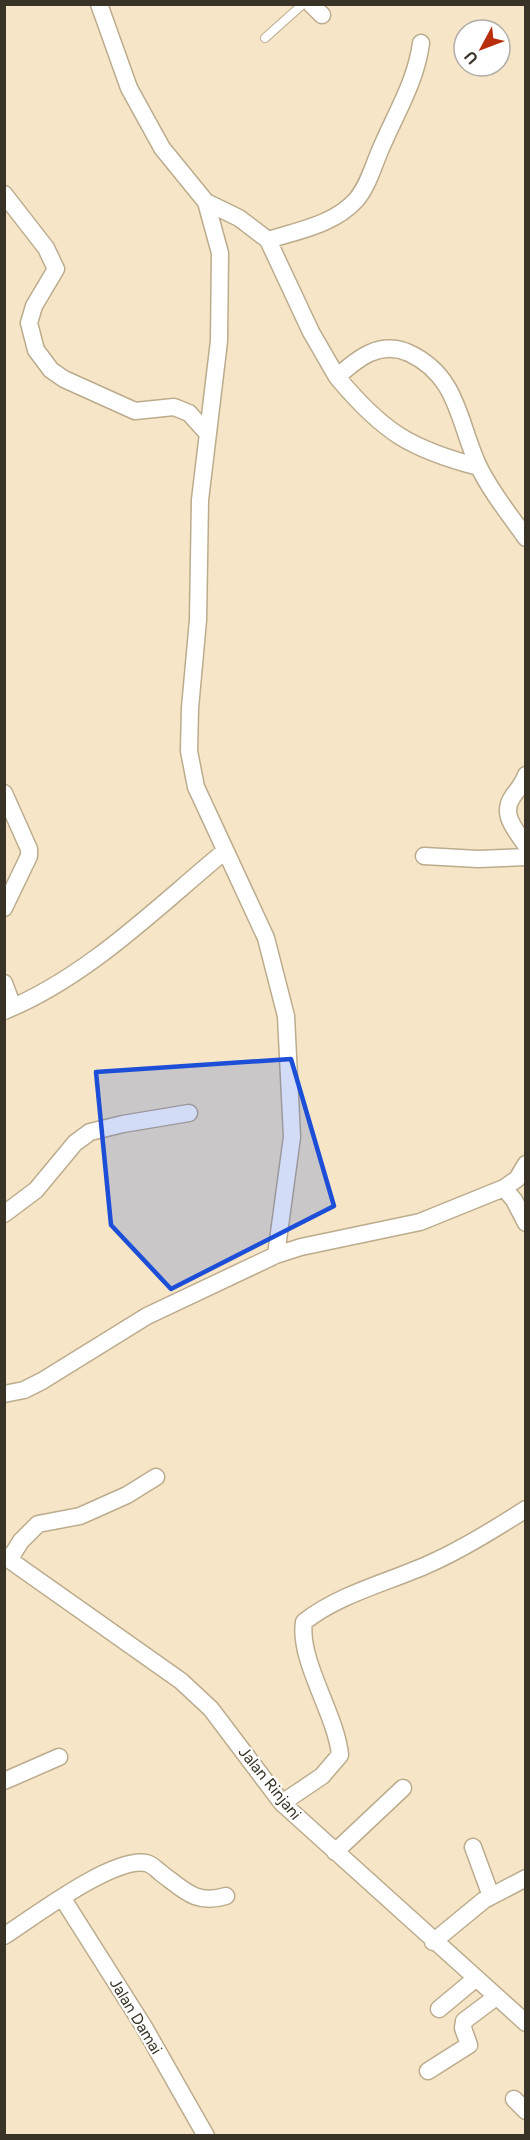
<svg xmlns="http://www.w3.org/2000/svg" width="530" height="2140" viewBox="0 0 530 2140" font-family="Figtree,sans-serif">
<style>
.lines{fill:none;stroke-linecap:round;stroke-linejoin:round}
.service-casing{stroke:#bcac8e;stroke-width:10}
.minor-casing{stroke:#bcac8e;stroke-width:19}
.service{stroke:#fff;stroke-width:8}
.minor{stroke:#fff;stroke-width:16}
.marked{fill:#1d4ed8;fill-opacity:0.2;stroke:#1d4ed8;stroke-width:4.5;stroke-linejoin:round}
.labels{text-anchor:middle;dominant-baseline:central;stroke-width:4.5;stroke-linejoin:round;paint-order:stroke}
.street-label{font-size:16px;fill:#393226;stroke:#fff}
</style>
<rect width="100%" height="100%" fill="#f6e5c6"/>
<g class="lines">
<g class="service-casing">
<path id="service" d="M265,38l38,-34"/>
</g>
<g class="minor-casing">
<path id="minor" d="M99,4l30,84 33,60 44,54 14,51 -1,88 -19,159 -2,120 -8,88 -1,43 7,36 70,151 20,78 6,121 -16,118
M311,4l11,11
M4,194l42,54 10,21 -22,37 -5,17 7,27 15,20 13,9 71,32 39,-4 15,6 19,21
M206,202l33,16 29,22 43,92 26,45c21,-19 43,-37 72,-24 49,23 49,68 69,112 12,26 32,50 48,73
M268,240c29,-9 67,-16 88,-40 13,-15 18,-37 26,-54 15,-35 34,-65 39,-103
M337,377c46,55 73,72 142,90
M4,793l25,56v7l-25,52
M525,844c-10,-15 -25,-30 -12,-48 5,-7 10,-12 13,-21
M424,856l54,3 47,-2
M4,983l9,24
M4,1011c84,-34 153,-104 221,-160
M504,1188l13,-9 9,-15
M4,1214l32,-24 39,-47 15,-11 33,-8 66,-11
M4,1394l20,-4 18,-9 105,-65 129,-61 25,-8 119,-25 84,-34 10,12 12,23
M4,1556l177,125 30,28 71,94 244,220
M9,1560l12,-19 17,-17 42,-8 47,-21 29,-18
M4,1781l55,-24
M282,1803l40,-27 18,-21c-4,-41 -42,-95 -36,-133 35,-28 85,-40 125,-58 34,-15 66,-35 97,-55
M473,1847l18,49
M335,1852l68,-64
M63,1899l81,128 62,109
M4,1936c30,-19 108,-79 142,-73 6,1 11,7 15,10 24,18 35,32 65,23
M433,1942l51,-42 42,-22
M439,2009l36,-30
M428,2071l41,-26 -6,-17 1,-7 32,-24
M514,2099l12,12"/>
</g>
<use href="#service" class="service"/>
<use href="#minor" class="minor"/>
</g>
<path class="marked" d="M291,1059l43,147 -163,83 -60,-64 -15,-153z"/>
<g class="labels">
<g class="street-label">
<text transform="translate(270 1783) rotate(51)">Jalan Rinjani</text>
<text transform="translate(136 2016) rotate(59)">Jalan Damai</text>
</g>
</g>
<rect width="530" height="2140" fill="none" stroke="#393226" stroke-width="12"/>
<g transform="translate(482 48) rotate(229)"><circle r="28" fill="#ffffff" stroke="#b0ada8" stroke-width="1.5"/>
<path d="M0-4.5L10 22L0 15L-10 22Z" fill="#b92f0d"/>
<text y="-9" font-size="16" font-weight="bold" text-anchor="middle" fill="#393226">U</text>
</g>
</svg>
